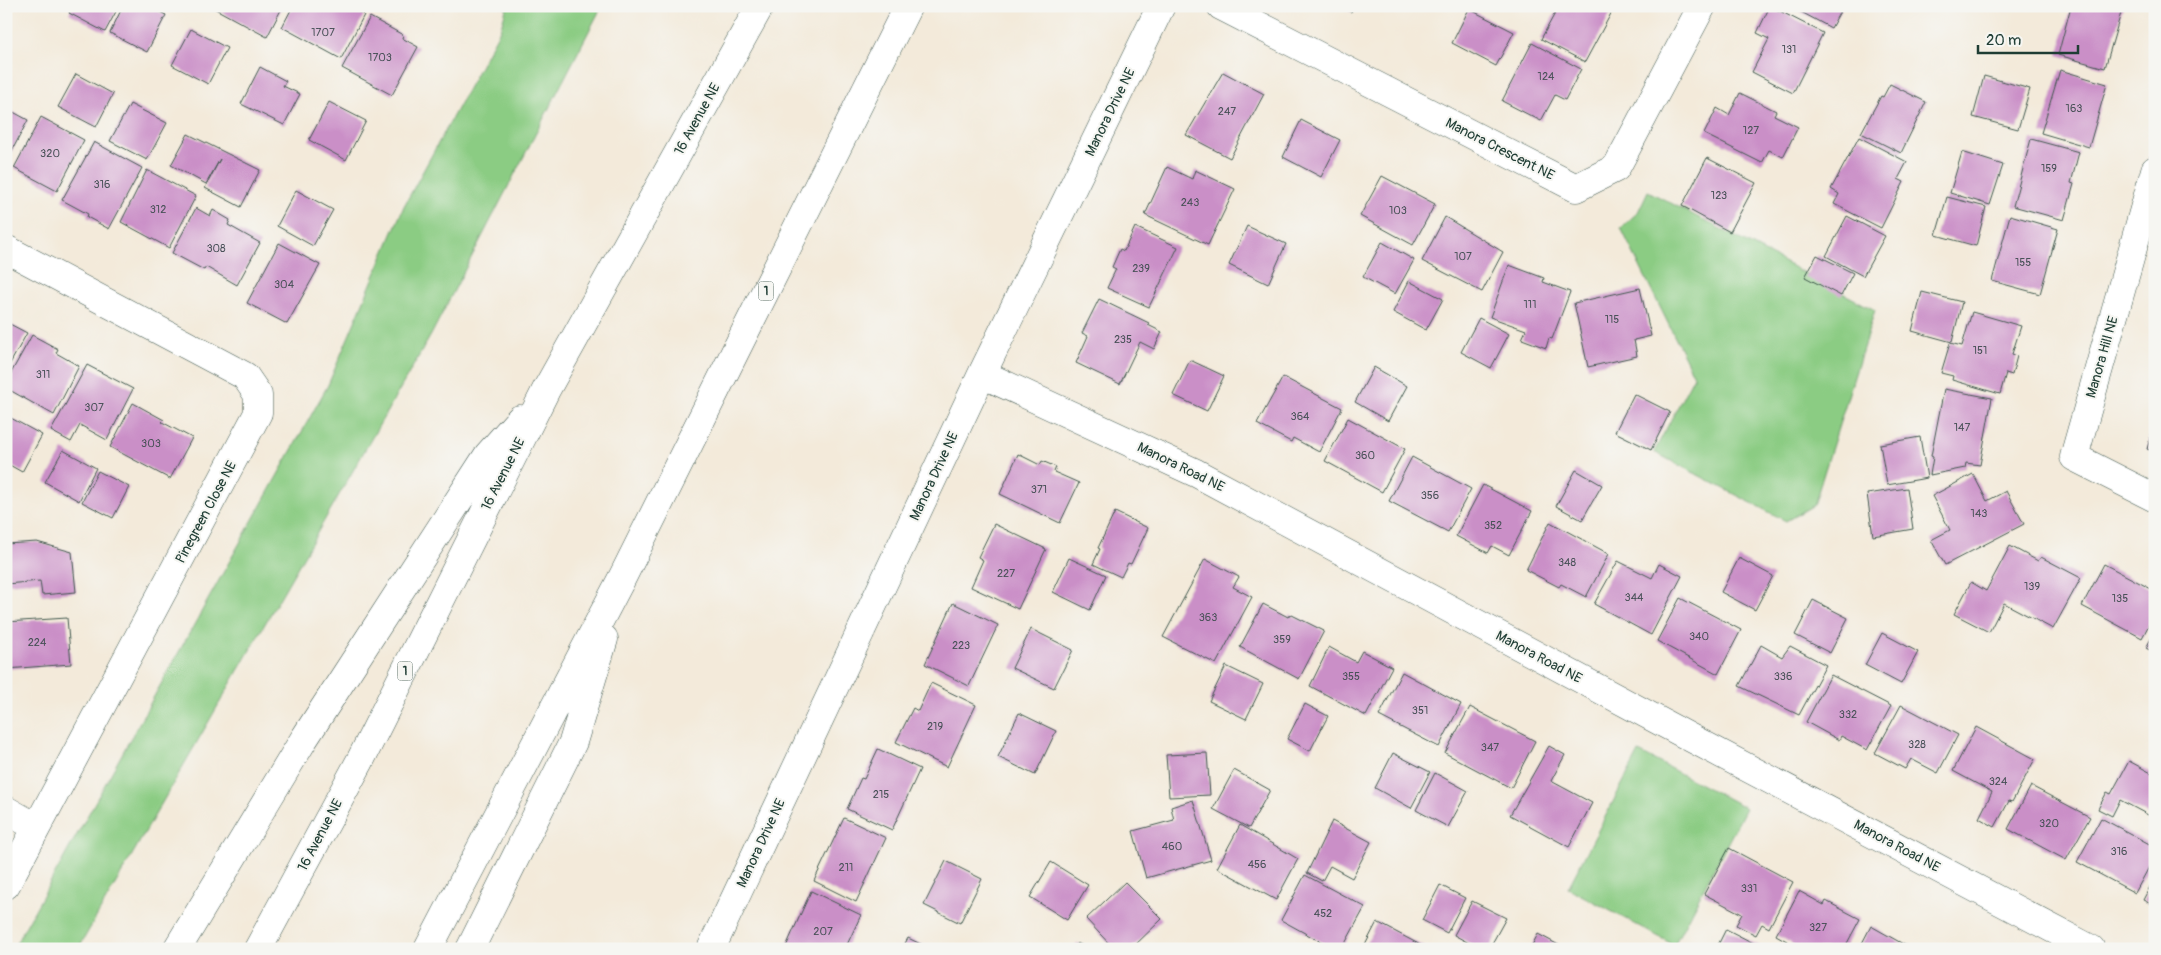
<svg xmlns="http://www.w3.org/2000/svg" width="2161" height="955" viewBox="0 0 2161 955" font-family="Pangolin,sans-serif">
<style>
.green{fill:#8bcc83;stroke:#55845c}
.building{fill:#ca8fc7}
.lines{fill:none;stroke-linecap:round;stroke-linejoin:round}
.street-casing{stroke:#3f574d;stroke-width:29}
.highway-casing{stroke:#3f574d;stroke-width:29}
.street{stroke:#fff;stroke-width:28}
.highway{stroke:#fff;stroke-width:28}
.labels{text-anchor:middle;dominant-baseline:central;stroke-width:4;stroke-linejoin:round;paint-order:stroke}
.number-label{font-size:11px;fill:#4a5259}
.shield{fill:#f6f6f2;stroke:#60746d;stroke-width:1}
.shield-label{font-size:12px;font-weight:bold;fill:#1f3d34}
.street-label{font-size:14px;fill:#1f3d34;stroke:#f6f6f2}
</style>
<rect width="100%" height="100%" fill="#f6f6f2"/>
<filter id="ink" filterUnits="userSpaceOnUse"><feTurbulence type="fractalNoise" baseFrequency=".02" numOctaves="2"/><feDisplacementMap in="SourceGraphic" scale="10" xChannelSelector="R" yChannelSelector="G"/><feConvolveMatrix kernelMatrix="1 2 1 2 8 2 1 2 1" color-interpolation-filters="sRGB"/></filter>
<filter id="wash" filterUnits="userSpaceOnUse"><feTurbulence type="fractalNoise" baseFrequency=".0096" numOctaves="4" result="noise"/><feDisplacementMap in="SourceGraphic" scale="20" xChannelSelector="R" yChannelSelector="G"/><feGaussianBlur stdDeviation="1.12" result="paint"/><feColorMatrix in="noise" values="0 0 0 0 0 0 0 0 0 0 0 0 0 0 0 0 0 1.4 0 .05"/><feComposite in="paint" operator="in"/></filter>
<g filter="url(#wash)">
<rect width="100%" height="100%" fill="#f3eada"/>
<path class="green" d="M507,6h95l-171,329 -353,614h-65l315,-564 76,-179 96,-176z
M1648,191l227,119 -61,195 -28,16 -132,-69 40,-76 -73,-148 17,-16z
M1639,752l107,56 -72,137 -106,-57z"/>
<g id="blocks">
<path class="building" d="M73,6h46l-14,26 -36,-19z
M123,6h25l18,9 -19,37 -37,-19z
M210,6h73l-16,31z
M293,6h55l16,9 -23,44 -59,-32z
M1340,6h14l-3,6z
M1559,6h56l-30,56 -44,-23z
M1770,6l53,27 -30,60 -41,-21 17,-33 -12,-6z
M1790,6h53l-12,22z
M2071,6h52l-18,62 -47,-13z
M1469,9l45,23 -18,34 -44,-23z
M370,17l33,18 -1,3 16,9 -26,48 -50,-27z
M191,29l36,19 -19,36 -36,-19z
M1532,43l49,26 -16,31 -10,-5 -14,26 -39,-20z
M260,67l26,14 -3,5 17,8 -16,31 -43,-21z
M2060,70l47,14 -18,63 -48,-14z
M1223,72l41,22 -34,64 -44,-23z
M76,74l37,20 -17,33 -38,-20z
M1984,76l46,13 -12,40 -45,-12z
M1890,84l36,18 -25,51 -40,-20 20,-37 2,1z
M1740,93l36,18 -2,4 24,12 -15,30 -14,-7 -7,13 -58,-29 13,-26 12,7z
M329,102l37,19 -20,39 -37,-20z
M130,104l37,19 -20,37 -37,-19z
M6,108l22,12 -22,42z
M41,117l43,23 -27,51 -43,-23z
M1301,120l39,20 -19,37 -38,-20z
M188,134l72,36 -19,37 -36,-19 15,-29 -14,25 -35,-19z
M1859,137l48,25 -9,17 6,3 -23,46 -47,-24 5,-10 -8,-5z
M2031,139l48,13 -8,31 3,1 -10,36 -51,-14z
M94,142l48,26 -33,61 -22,-12 1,-3 -26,-14z
M1962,152l41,13 -13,40 -40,-12z
M1707,158l49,25 -26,49 -48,-26z
M1167,167l25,12 3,-9 40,19 -27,56 -63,-30z
M147,170l49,26 -27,52 -48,-26z
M1382,176l53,28 -22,41 -53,-29z
M296,190l37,20 -20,36 -36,-20z
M1947,197l39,10 -10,39 -40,-11z
M196,208l14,8 3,-6 17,10 -2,5 32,18 -23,42 -31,-18 -2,3 -32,-17z
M2010,215l48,14 -18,65 -48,-13z
M1847,216l38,20 -22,40 -37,-20z
M1445,217l58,35 -21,40 -60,-31z
M1247,226l39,18 -18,40 -39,-19z
M1135,227l43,20 -29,60 -42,-19 9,-19 -4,-2 8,-18 4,2z
M1382,242l32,18 -19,34 -32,-17z
M279,243l41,22 -33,59 -40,-21z
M1817,255l36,18 -12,23 -36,-19z
M1509,265l35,13 -1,4 27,10 -18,47 -3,-1 -3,10 -24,-9 4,-9 -36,-13z
M1409,281l34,18 -17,31 -33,-18z
M1640,288l11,48 -17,4 3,16 -49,11 -14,-64z
M1922,292l40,10 -10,40 -40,-11z
M1099,299l50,24 -1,2 14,7 -8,17 -14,-7 -20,42 -44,-21 12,-27 -6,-3z
M1972,312l49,14 -9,28 5,2 -5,19 -6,-2 -6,21 -48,-14 1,-4 -12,-3 9,-30 12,3z
M1479,318l30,16 -18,34 -30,-16z
M6,322l21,11 -21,38z
M32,335l26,14 -2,4 23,13 -25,49 -48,-27v-6z
M1190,360l34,16 -17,35 -34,-16z
M87,365l46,24 -26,51 -27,-15 -9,17 -20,-11z
M1374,367l33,19 -19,35 -33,-19z
M1283,377l59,31 -23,44 -26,-14 -2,4 -34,-18z
M1944,389l48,9 -12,67 -14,-2 -1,5 -35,7 3,-18 -2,-1z
M1634,394l36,18 -19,38 -36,-18z
M133,403l31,17 -2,2 30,16 -22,41 -60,-32z
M9,417l33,18 -20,37 -16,-9v-42z
M1348,418l57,31 -23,43 -57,-31z
M2154,425h1v27l-8,-3z
M1920,437l7,41 -40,7 -7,-41z
M63,450l33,18 -17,33 -34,-19z
M1018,454l22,11 2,-4 14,6 -2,5 25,11 -19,40 -60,-29z
M1412,457l59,32 -23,43 -59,-31z
M1576,470l26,15 -20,35 -26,-14z
M98,471l31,16 -16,31 -31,-16z
M1973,474l14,27 19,-10 18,33 -79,41 -14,-25 19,-10 -18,-34z
M1483,485l49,26 -23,44 -17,-9 -4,7 -32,-17z
M1907,488l6,41 -40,7 -6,-42z
M1115,512l33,16 -17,36 -3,-1 -7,14 -28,-13 7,-15 -2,-1z
M1550,522l59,32 -23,43 -25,-13 -2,3 -33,-17z
M994,524l52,25 -28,60 -47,-22 12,-27 -5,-3z
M37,542l35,10 4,40 -34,3 -2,-14 -34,3v-40z
M2010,546l28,15 3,-4 40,21 -28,51 -49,-26 -15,29 -35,-18 17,-32 15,9z
M1069,558l37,17 -16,35 -37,-18z
M1739,558l34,18 -18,34 -34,-18z
M1205,559l34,18 -6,10 19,10 -36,67 -53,-27z
M1618,561l34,17 7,-14 23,12 -31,59 -57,-31z
M2104,564l51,27v22l-13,25 -60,-32z
M1680,598l61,32 -23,44 -61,-33z
M1813,600l35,18 -18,35 -35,-18z
M953,603l45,22 -29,61 -44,-22z
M1263,604l25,13 2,-3 34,17 -25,48 -59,-32z
M67,618l4,46 -64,5 -1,-47z
M1031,629l42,21 -19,38 -42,-20z
M2155,631v22l-9,-5z
M1882,633l36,19 -17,32 -36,-19z
M1761,645l21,12 8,-11 36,19 -27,50 -60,-29z
M1329,647l27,15 6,-11 30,16 -26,49 -56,-30z
M1226,666l37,18 -17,35 -37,-18z
M1402,672l59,32 -22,43 -60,-31z
M1831,675l60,31 -24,44 -26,-14 -2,4 -33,-18z
M931,683l45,22 -29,62 -51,-25 17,-34 5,3z
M1305,704l23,12 -18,35 -23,-12z
M1901,705l57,30 -20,38 -27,-14 -6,10 -30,-16z
M1470,707l65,34 -24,47 -66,-35z
M1019,713l37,18 -21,44 -37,-18z
M1976,727l59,32 -23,43 -3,-1 -14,26 -16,-9 13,-26 -39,-21z
M1549,746l16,9 -14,26 41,22 -23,44 -59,-32z
M878,749l42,20 -28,61 -45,-21 14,-31 3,1z
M1207,753l3,42 -41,2 -3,-42z
M1393,753l37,19 -19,36 -36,-20z
M2129,761l26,14v31l-5,10 -30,-16 -8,16 -14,-7 9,-17 4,2z
M1234,770l36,20 -21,38 -36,-19z
M1435,773l33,18 -20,36 -32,-17z
M2031,786l59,31 -24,43 -58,-31z
M1193,800l18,60 -65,18 -13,-47 41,-11 -3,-13z
M844,818l42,20 -30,64 -42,-21z
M2101,818l54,29v9l-20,37 -58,-31z
M1332,821l39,21 -19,36 -22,-12 -8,15 -15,-8z
M1240,825l58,34 -22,41 -59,-32z
M1729,848l64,34 -24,46 -7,-4 -6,11 -20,-10 6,-11 -38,-20z
M946,861l36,18 -22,44 -36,-18z
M1051,862l37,23 -21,35 -37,-23z
M1305,875l60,32 -23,42h-8l-53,-29z
M2155,877v29l-12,-6z
M1125,882l37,37 -31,30h-17l-28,-30z
M1440,885l25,13 -18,35 -25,-13z
M811,891l50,24 -16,34h-60z
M1799,891l25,14 2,-4 34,18 -16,30h-43l-25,-14z
M1472,901l34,17 -17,31h-9l-26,-14z
M1377,922l51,27h-65z
M1871,926l41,23h-53z
M1726,929l35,18 -1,2h-44z
M1538,934l28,15h-36z
M908,938l23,11h-29z
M1077,943l12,6h-15z"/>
</g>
</g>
<g filter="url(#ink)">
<use href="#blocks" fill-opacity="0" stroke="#3f574d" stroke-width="1"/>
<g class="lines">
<g class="street-casing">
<path id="street" d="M1221,6l355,182 40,-20 86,-162
M2155,170l-81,287 81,41
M6,249l239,127 13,19v18l-252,472
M982,374l214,99 495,265 400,211
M6,810l30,17
M711,949l271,-575 179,-368"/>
</g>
<g class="highway-casing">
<path id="highway" d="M177,949l127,-210 184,-284 32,-36
M258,949l102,-188 186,-371 214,-384
M428,949l195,-373 285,-570
M470,949l103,-207 31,-103"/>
</g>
<use href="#street" class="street"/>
<use href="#highway" class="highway"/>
</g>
</g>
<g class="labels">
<g class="number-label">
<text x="323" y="32">1707</text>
<text x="1789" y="49">131</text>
<text x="380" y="57">1703</text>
<text x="1546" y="76">124</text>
<text x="2074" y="108">163</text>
<text x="1227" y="111">247</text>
<text x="1751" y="130">127</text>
<text x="50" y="153">320</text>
<text x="2049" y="168">159</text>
<text x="102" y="184">316</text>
<text x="1719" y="195">123</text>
<text x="1190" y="202">243</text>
<text x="158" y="209">312</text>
<text x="1398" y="210">103</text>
<text x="216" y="248">308</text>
<text x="1463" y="256">107</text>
<text x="2023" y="262">155</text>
<text x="1141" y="268">239</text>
<text x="284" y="284">304</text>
<text x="1530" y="304">111</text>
<text x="1612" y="319">115</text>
<text x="1123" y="339">235</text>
<text x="1980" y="350">151</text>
<text x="43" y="374">311</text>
<text x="94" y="407">307</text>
<text x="1300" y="416">364</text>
<text x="1962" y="427">147</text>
<text x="151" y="443">303</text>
<text x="1365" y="455">360</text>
<text x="1039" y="489">371</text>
<text x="1430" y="495">356</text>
<text x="1979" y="513">143</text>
<text x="1493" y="525">352</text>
<text x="1567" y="562">348</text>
<text x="1006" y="573">227</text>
<text x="2032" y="586">139</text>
<text x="1634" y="597">344</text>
<text x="2120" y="598">135</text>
<text x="1208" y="617">363</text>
<text x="1699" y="636">340</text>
<text x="1282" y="639">359</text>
<text x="37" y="642">224</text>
<text x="961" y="645">223</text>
<text x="1351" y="676">355</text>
<text x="1783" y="676">336</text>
<text x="1420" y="710">351</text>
<text x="1848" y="714">332</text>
<text x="935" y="726">219</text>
<text x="1917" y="744">328</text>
<text x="1490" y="747">347</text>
<text x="1998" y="781">324</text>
<text x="881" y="794">215</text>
<text x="2049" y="823">320</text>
<text x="1172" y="846">460</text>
<text x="2119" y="851">316</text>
<text x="1257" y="864">456</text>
<text x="846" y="867">211</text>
<text x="1749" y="888">331</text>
<text x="1323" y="913">452</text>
<text x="1818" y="927">327</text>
<text x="823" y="931">207</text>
</g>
<g class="shield">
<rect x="758.5" y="281.5" width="15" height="19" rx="4"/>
<rect x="397.5" y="661.5" width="15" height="19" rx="4"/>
</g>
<g class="shield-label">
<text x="766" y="291">1</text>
<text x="405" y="671">1</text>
</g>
<g class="street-label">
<text transform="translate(1110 112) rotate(-64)">Manora Drive NE</text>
<text transform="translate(697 119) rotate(-61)">16 Avenue NE</text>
<text transform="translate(1500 149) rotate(27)">Manora Crescent NE</text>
<text transform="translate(2102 357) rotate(-74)">Manora Hill NE</text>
<text transform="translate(1181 467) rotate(26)">Manora Road NE</text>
<text transform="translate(503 474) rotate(-63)">16 Avenue NE</text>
<text transform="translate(934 476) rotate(-65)">Manora Drive NE</text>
<text transform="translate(206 512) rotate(-62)">Pinegreen Close NE</text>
<text transform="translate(1539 657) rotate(28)">Manora Road NE</text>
<text transform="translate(320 835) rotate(-62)">16 Avenue NE</text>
<text transform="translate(761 843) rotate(-65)">Manora Drive NE</text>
<text transform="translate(1897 846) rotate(28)">Manora Road NE</text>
</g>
</g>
<rect width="2161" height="955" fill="none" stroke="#f6f6f2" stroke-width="25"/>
<path d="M1978 45v8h100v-8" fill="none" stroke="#1f3d34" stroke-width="2.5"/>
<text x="1986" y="45" font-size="15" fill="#1f3d34" stroke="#f6f6f2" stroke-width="4" paint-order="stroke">20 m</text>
</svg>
